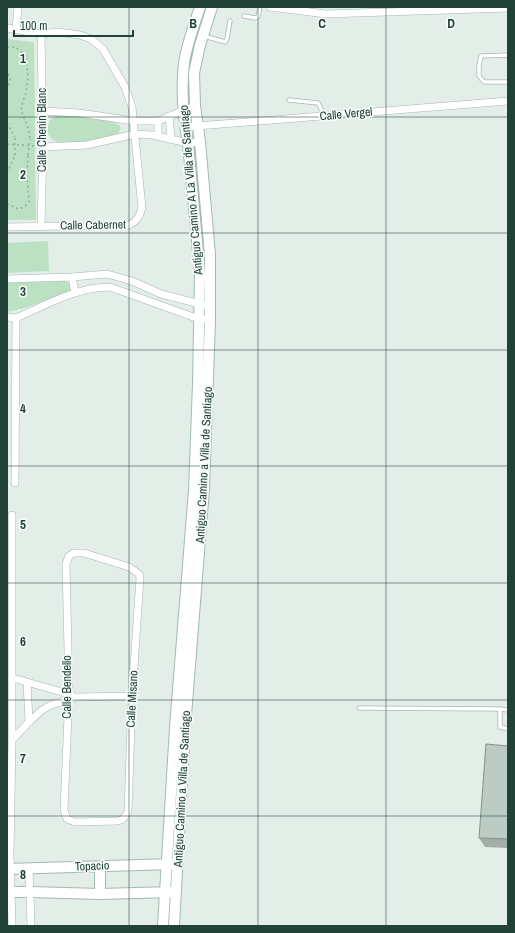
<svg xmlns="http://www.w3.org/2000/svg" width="515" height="933" viewBox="0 0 515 933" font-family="'Archivo Narrow',sans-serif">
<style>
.green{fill:#bbe1c2}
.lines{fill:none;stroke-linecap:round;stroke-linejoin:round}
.lane-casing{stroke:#a6b7b0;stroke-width:5}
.street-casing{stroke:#a6b7b0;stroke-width:8}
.secondary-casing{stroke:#a1bbb0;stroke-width:12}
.path{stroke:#82b4a0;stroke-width:1.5;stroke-dasharray:2 3;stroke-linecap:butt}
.lane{stroke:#fff;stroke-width:3.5}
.street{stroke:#fff;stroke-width:7}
.secondary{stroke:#fff;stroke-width:10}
.path-bridge{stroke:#82b4a0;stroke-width:1.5;stroke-dasharray:2 3;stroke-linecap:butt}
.wall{fill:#a2afa9}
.building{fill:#bcccc4;stroke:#848f89}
.grid{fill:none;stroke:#214236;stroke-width:1;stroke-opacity:0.55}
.labels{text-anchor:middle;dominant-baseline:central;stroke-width:3.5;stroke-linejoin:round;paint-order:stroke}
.street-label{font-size:12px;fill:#214236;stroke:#f5faf7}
.grid-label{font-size:13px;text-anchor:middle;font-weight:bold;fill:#214236;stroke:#f5faf7;stroke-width:3.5;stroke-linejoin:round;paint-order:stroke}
</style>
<rect width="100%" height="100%" fill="#e4eee9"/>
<path class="green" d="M7,39l27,3 2,178h-29z
M56,116c12,0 61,1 65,12l-3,6c-17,5 -83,24 -68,-14z
M48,241l1,30 -42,2v-30z
M7,281h58l6,3 -1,7 -45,17 -18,4z"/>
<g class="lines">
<g class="lane-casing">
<path id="lane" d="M244,16l11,2 3,-1 2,-10
M204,36l21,6 2,-3 3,-18
M508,55l-27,1 -2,9v11l5,6h24
M289,100l29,3 2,3 3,10
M359,708l141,1
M508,710l-8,-1v18l8,2"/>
</g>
<g class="street-casing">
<path id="street" d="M270,7l56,7 182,-6
M7,28l34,6 16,-2 23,3 11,4 12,10 22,38 7,20 10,101c-2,8 -5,14 -13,17l-122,2
M16,29l2,-22
M42,111l37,2 55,8h24l37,-15
M169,116l2,22
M158,121v15
M185,127l323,-26
M43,147l44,-2 48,-11 17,1 36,8 12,-1
M41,226l2,-79 -2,-113
M72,277l3,16
M7,279l65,-2 35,-3 25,7 29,13 43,11
M7,317l9,1c30,-13 61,-31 94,-31l89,32h4
M15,483l1,-165
M74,553h10l45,14 10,7 1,4 -8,118 -4,116 -5,7 -5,2 -43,1 -8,-3 -3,-9 5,-117 -3,-129 3,-8z
M13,678l59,17
M27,682l2,40
M12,740l17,-18 13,-12 9,-5 25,-8 56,-1
M29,868l2,58
M12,926l-2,-71 2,-115v-225"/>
</g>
<g class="secondary-casing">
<path id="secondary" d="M7,869l166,-5
M7,892h23l70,2 71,-2
M100,894v-28
M163,926l12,-199 19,-237 4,-106 2,-110 -12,-131c-5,-26 -7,-53 -4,-80 3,-19 10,-38 16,-56
M174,926l11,-198 19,-239 6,-169v-65l-10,-113 -5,-36 -1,-33 6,-28 12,-38"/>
</g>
<path class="path" d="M7,47h8l11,8 2,22 -2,16 -3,8 -2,9 7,18 2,11
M7,69l3,10 -3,12
M7,123l8,14
M7,144l28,2
M7,173l8,-18
M7,204l12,5 5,-2 5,-5 -2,-28 1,-19"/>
<use href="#lane" class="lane"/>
<use href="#street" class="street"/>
<use href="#secondary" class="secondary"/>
<path class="path-bridge" d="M15,155v-18
M28,155l2,-16"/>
</g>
<path class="wall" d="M508,746v102l-23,-1 -6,-9z"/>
<path class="building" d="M486,744l22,2v93l-29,-1z"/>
<path class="grid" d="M129,7v919M258,7v919M386,7v919M7,117h501M7,233h501M7,350h501M7,466h501M7,583h501M7,700h501M7,816h501"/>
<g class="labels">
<g class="street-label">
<text transform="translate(346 114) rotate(-5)">Calle Vergel</text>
<text transform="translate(42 130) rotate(-90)">Calle Chenin Blanc</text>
<text transform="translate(191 190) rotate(-95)">Antiguo Camino A La Villa de Santiago</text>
<text transform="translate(93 225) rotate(-1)">Calle Cabernet</text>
<text transform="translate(204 465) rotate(-87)">Antiguo Camino a Villa de Santiago</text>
<text transform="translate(67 687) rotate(-90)">Calle Bendello</text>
<text transform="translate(132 699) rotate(-87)">Calle Misano</text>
<text transform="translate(182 789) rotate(-87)">Antiguo Camino a Villa de Santiago</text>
<text transform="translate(92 866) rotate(-2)">Topacio</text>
</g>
</g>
<g class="grid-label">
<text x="193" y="28">B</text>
<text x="322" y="28">C</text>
<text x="451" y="28">D</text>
<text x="23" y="63">1</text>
<text x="23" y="179">2</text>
<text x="23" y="296">3</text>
<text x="23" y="413">4</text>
<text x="23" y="529">5</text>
<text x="23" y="646">6</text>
<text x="23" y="763">7</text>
<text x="23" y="879">8</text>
</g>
<rect width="515" height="933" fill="none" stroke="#214236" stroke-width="16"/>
<path d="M14 30v6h119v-6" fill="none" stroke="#214236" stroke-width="2"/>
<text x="20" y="30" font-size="12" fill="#214236" stroke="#f5faf7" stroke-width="3" paint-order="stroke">100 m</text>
</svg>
